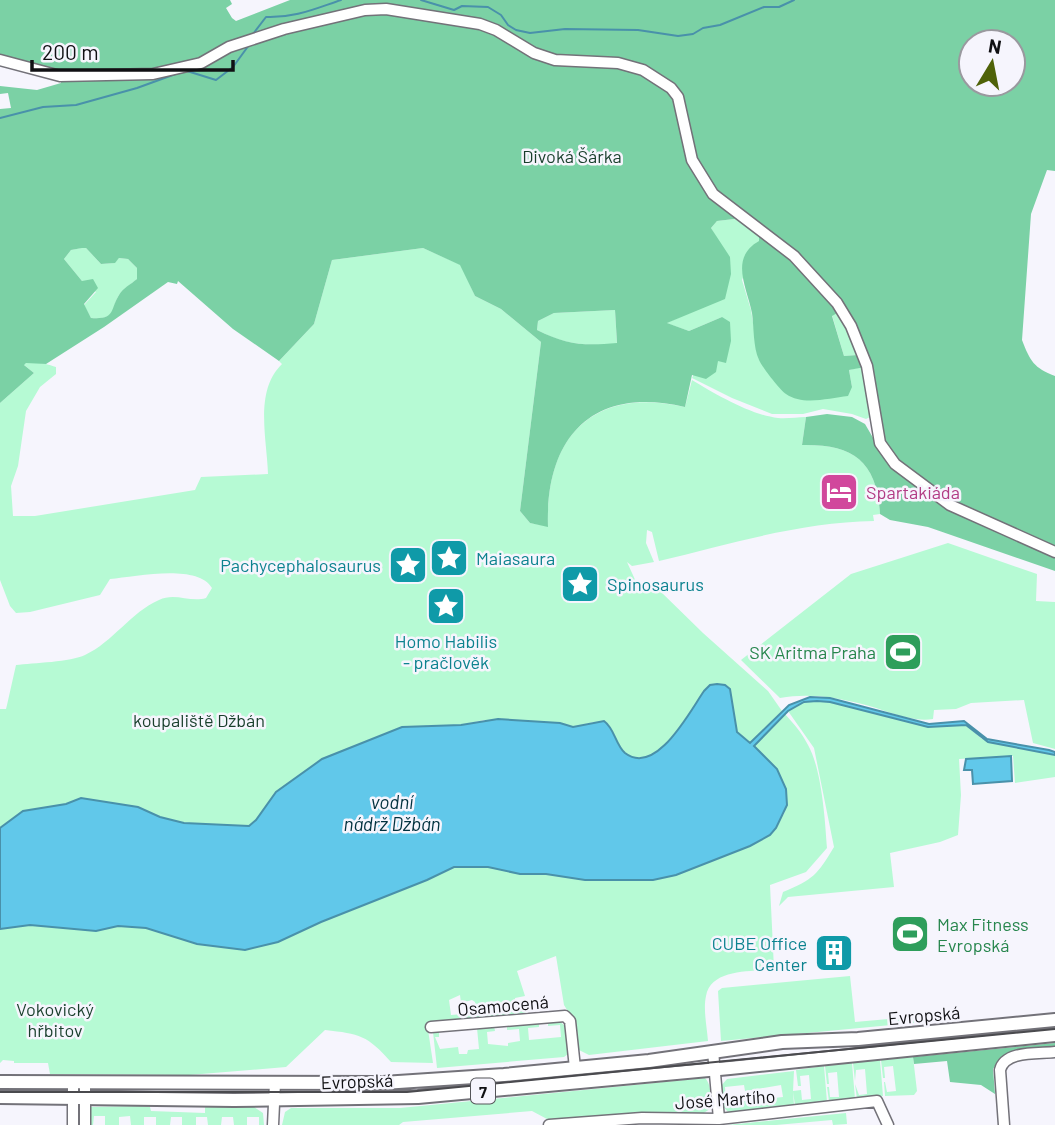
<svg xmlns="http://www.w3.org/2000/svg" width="1055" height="1125" viewBox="0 0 1055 1125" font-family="Barlow,sans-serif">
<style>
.green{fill:#b6fad4;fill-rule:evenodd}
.forest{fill:#7bd1a5;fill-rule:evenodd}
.water{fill:#61c8ea;stroke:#4991aa;stroke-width:2}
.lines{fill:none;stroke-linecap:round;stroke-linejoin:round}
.stream{stroke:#4991aa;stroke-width:2}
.minor-casing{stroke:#737279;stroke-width:13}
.major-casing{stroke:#737279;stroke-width:16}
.minor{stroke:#fff;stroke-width:10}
.major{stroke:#fff;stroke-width:12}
.tram{stroke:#4a4a4e;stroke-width:2}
.labels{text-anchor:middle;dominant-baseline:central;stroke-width:5;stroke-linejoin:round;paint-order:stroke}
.shield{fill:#f6f5fd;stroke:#555559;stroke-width:2}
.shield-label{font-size:16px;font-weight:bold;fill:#101013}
.park-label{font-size:18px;fill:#193f2c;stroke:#f6f5fd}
.hotel-label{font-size:18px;fill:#b23c85;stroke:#f6f5fd;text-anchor:start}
.culture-label{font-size:18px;fill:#0d838f;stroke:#f6f5fd;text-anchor:start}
.leisure-label{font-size:18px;fill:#27864d;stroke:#f6f5fd;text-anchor:end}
.street-label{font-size:18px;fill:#101013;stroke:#f6f5fd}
.water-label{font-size:19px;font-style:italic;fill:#00313f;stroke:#f6f5fd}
</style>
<rect width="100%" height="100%" fill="#f6f5fd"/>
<path class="green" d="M741,212l18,12v17l-17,39 9,30 8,50 93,27 -3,-17 16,-4 7,50 -6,3 -14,-5 -29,-5 -20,5h-31l-40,-16 -40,-20 30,-61 -33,14 -23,-8 14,-6 39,-75 -8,-14 6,-7 17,-2z
M81,248h5l15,16 13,-1 5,-5 9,1 9,9v11c-6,5 -14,10 -18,16 -9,15 -1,25 -28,23l-7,-13 12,-13 -14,-11 -18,-22 7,-9z
M423,248l38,17 14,31 26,13 40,33 -21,169 10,12 18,3c-3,-89 45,-140 137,-119l7,-27c23,14 59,35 86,38 9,1 19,-1 28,-1l-4,28c51,-1 75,16 78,69l-7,1 1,6c-73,1 -144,23 -215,40l-7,-29 -5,-2 -1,13 8,19 -22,4 -5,-4 10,22 8,4 14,2 44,43 65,58 14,20 -32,32 -11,-8 -4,-11 -42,-16c-13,18 -46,74 -72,41 -6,-7 -8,-17 -13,-25l-14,-2 -21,5 -13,-4 -76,-3 -23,5h-32l-153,67 -20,28 -7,6 -65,-3 -24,-6 -22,-10 -57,-9 -15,6 -43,7 -23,17v-119h6l1,-4 9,-40c17,-2 55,-3 69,-10 28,-13 46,-43 74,-55 16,-8 31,3 47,-2l6,-10c-15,-25 -77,-11 -102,-9l-10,16 -70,17 -14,1 -6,-7 -10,-26v-177l34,-30 -11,-9c10,-4 23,0 33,3v7l-16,13 -14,24 -8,55 -7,20 2,30h22l160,-26 6,-13 67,-3c-1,-35 -14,-83 14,-110l-3,-3 35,-37 18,-64z
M615,310l2,34c-32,2 -51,1 -80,-14l1,-9 16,-8z
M839,312l20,43 -15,1 -12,-41z
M948,543l89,31 -1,27 19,1v147l-22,-6 -9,-43 -53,3 -15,6 -22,1 -1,9c-23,4 -49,-10 -71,-15 -28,-7 -54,-11 -82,-6l-39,-38 110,-86z
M817,701l13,1 106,25 30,-2 16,14 73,16v22l-40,6 -2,-27 -54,3 2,36 -3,40 -18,7 -50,11 4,34 -106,10 -9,9 4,-14c31,-13 34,-17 51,-45l-20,-99 -26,-37 16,-9z
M785,714c9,10 17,19 23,31 14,25 17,75 19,103l-21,24 -36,13 4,84c-22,3 -63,-1 -68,27 -3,13 1,32 2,45l-119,14 -12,-6 -5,-31 -8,-13 -8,-49 -39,15 8,25 -10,2 1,10h10v5l-99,10 6,40 -42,-1c-24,-27 -31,-28 -66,-32l-39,37 -97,8 -139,-1 -2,-11h-34v-2l-11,-1 -3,3v-134l30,-4 66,6 22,-5 28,2 99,22 33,-8 47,-22 102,-40 27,-13h34l32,7h26l39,6h49l42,-5 74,-29 34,-32 2,-9v-16l-33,-43zM460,995l1,8 11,-3 3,2 1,11 -25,2 -2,-15z
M850,976l5,46 67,-6 1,6 -202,19 -3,-50 4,-3z
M558,1020l7,6 3,28 -4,3 -127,11 -4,-36h6v5h-4l5,12 18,-2 1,7h8l1,-4 11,-1 -2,-21 17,-2 1,5 -8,1 1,12 20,2v-3l12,-2 -1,-12 -12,1v-5l32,-3v5l-11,1 1,12 32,-3 -1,-12 -12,1v-5z
M913,1057l4,34 -3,4 -29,1 -1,-14h1l2,10 9,-1 -3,-25 -9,1 1,11h-2l-2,-18z
M880,1060l3,36 -26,3 -2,-15 4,11 8,-1 -2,-25 -9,1 -1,11 -2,-18z
M852,1063l3,36 -26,2 -2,-14h2l1,10h9l-2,-25 -9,1 1,11h-2l-2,-18z
M824,1066l3,36 -32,3 -2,-13 1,13 -66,7 -6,-7 -1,-19 6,-7 67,-8 -1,20 8,-1 1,10 9,-1 -2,-24 -9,1 1,10h-3l-2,-16zM744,1085l1,6 36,-6 2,12 -57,6 -1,-16z
M705,1078c7,7 6,22 5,31l-8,5 -155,5 -15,-8 -129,11 -4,3h-117l3,-13 6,-4h109z
M140,1106l10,1 1,4 54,2v-6h49l9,6 1,12h-5v-8h-12v8h-13l-1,-8h-11l-1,8h-13l-1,-8h-11v8h-14v-8h-11l-1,8h-14v-8h-12v8h-13l-1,-9 -11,1v8h-14v-9h-11l-1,9h-5l1,-18z
M846,1113l1,11 -14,1 -1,-5 -56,5h-49z"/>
<path class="forest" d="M0,0h230l2,4 -6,4 6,10 4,3 54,-21h765v171l-8,-1 -16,44 -9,126c8,21 12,28 33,36v173c-52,-23 -142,-54 -171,-105 -8,-14 -15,-59 -19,-77l-16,3 3,17 -4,9c-19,2 -45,10 -62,-2 -6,-4 -24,-27 -27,-34 -6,-13 -5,-33 -7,-47 -5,-26 -23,-55 7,-72v-17l-18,-12 -7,7 -17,2 -6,7 19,29 1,17 -6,25 -58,24 22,8 33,-14 8,5 1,19 -5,22 -8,-2 -2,11 -10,7 -14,-4 -7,32c-92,-22 -140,30 -137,120l-18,-4 -10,-12 21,-169 -40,-33 -26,-13 -15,-31 -37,-17 -91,12 -18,64 -35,37 -46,-32 -55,-48 -1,3 -9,-2 -64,45 -58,37 -20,-1 -2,2 10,8 -34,30v-294l11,-1 -3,-15 -8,1v-8l37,4 24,-7v-10l-61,-8zM971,42h42v42h-42zM82,248h4l15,16 14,-1 4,-5 9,1 9,9v11c-6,5 -14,9 -18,16 -9,14 -3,25 -28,23l-7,-14 14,-16 -5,-9 -11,2 -18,-22 7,-9zM615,310l2,33c-33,3 -50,2 -80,-13l1,-9 16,-8zM839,312l19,43 -14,1 -12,-40z
M827,414l25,3 13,7 11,19 30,34 149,77v17l-127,-44 -38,-7 -10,-6c-3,-53 -27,-70 -78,-69l4,-28z
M1055,1043v6l-54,8 -8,12 2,25 -14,-9 -31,-3 -3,-21 -33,3 -1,-7z"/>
<path class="water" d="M717,684l8,1 5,4 7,43 13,11 39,-38 21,-8 20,1 99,26 35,-3 23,18 62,11 6,2v3l-67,-13 -22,-17 -38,2 -98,-25 -13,-1 -13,1 -16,9 -34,35 23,23 9,20 1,16 -11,23 -6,7 -20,11 -74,29 -23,5h-68l-39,-6h-26l-32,-7h-34l-27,13 -106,42 -43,20 -33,8 -48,-6 -51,-16 -28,-2 -22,5 -66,-6 -30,4v-101l23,-17 43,-7 15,-6 57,9 22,10 24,6 65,3 7,-6 20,-28 46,-33 80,-32 59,-2 37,-6 62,4 13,4 31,-6c11,8 11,23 21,32 31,24 65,-42 79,-62l6,-6z
M1011,756l1,25 -39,3 -1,-14h-8l2,-11z"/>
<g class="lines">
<path class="stream" d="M421,0l33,10 8,-4 26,1 13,8 7,10 8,5 14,3 35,-4 73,1 40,6 15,-2 10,-6 17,-3 44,-18h15l15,-7
M253,34l13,-17c29,1 48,-8 75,-17
M187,71l29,9 17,-13 16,-22
M0,118l43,-11 33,-2 61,-17 44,-16"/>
<g class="minor-casing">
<path id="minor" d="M0,60l60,16 93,-2 48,-11 28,-16 55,-18 81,-19 21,-1 94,15 16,6 38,23 21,7 63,3 25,7 28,18 7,9 14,63 21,34 81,62 43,47 14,23 16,40 13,77 15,21 55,41 105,47
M431,1027l134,-11 5,5 5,47
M713,1051l6,68
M73,1125v-42
M85,1125v-42
M273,1125l2,-42
M549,1125l93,-7 77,1 158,-18 11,24
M1004,1125l-4,-55c5,-20 39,-16 55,-18"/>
</g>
<g class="major-casing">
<path id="major" d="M0,1082l383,1 121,-8 145,-14 133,-19 76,-3 197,-19
M0,1097l234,3 184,-3 312,-29 325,-33"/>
</g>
<use href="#minor" class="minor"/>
<use href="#major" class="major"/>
<path class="tram" d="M0,1092h407l648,-63"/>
</g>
<defs>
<g id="hotel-square" transform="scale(2.0125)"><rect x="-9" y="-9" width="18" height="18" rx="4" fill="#d1479c" stroke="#f6f5fd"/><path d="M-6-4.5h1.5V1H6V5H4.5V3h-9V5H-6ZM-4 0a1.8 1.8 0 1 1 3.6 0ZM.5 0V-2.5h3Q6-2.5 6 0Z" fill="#fff"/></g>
<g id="sight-square" transform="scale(2.0125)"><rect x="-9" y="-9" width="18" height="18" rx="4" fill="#0f9aa8" stroke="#f6f5fd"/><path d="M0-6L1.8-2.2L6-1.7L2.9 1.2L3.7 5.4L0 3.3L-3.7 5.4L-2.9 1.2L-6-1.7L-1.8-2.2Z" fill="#fff"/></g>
<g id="stadium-square" transform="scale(2.0125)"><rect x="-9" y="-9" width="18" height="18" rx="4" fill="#2e9e5b" stroke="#f6f5fd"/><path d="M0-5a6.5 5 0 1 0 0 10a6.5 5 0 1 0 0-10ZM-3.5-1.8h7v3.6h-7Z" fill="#fff"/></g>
<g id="building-square" transform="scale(2.0125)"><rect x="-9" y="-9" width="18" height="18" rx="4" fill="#0f9aa8" stroke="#f6f5fd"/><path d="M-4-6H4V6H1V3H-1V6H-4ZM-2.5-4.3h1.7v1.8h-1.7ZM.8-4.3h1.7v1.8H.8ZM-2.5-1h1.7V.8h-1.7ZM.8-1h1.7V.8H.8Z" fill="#fff"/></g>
</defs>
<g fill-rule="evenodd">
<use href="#hotel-square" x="839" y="492"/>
<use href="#sight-square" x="449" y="558"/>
<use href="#sight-square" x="408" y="565"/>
<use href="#sight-square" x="580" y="584"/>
<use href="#sight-square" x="446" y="606"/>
<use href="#stadium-square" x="903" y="652"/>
<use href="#stadium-square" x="910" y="934"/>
<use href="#building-square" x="834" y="953"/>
</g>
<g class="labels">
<rect class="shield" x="471" y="1078.5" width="24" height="25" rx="5"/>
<g class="shield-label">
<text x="483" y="1091">7</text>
</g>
<g class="park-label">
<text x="572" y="156">Divoká Šárka</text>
<text x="199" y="720">koupaliště Džbán</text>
<text x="55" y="1009">Vokovický<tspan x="55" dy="21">hřbitov</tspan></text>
</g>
<g class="hotel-label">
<text x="866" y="492">Spartakiáda</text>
</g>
<g class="culture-label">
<text x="476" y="558">Maiasaura</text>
<text x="381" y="565" text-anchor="end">Pachycephalosaurus</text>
<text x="607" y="584">Spinosaurus</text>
<text x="446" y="641" text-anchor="middle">Homo Habilis<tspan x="446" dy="21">- pračlověk</tspan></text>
<text x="807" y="943" text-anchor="end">CUBE Office<tspan x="807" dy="21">Center</tspan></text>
</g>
<g class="leisure-label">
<text x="876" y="652">SK Aritma Praha</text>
<text x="937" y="924" text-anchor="start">Max Fitness<tspan x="937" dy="21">Evropská</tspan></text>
</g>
<g class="street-label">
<text transform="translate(503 1005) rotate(-5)">Osamocená</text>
<text transform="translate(924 1015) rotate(-5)">Evropská</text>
<text transform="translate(357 1081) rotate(-2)">Evropská</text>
<text transform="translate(725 1099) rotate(-4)">José Martího</text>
</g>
<g class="water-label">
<text x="392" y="801">vodní<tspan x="392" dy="22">nádrž Džbán</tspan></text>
</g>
</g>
<g transform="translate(992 63) rotate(10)"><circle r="33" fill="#f6f5fd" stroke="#9a999f" stroke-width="2"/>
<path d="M0-5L12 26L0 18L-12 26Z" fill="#4f6209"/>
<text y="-10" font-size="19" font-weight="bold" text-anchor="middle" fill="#101013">N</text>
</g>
<path d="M32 60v10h201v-10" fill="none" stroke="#101013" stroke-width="3.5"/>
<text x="42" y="60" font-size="21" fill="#101013" stroke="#f6f5fd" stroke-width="5" paint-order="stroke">200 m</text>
</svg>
